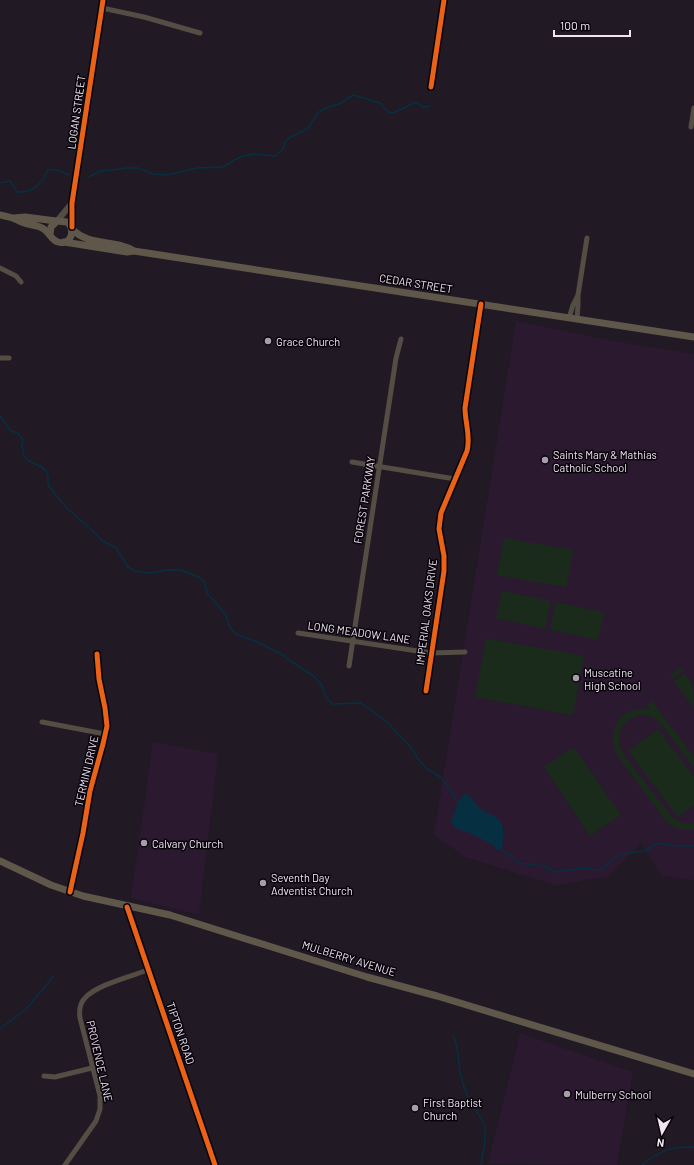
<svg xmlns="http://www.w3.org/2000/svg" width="694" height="1165" viewBox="0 0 694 1165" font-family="Barlow,sans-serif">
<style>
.built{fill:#2b1930}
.green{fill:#1a2b1c}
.water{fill:#063042}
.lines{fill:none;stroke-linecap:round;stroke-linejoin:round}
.stream{stroke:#063042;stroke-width:1.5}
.minor{stroke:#534d43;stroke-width:5}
.tertiary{stroke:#534d43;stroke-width:6}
.secondary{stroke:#5f574a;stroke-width:7}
.cycleway-casing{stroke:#09040b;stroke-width:8}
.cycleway{stroke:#ea6118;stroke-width:5}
.poi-dot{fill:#a89eab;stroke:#09040b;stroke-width:1.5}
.labels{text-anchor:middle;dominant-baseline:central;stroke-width:3;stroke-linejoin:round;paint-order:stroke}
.street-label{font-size:11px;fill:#f0e6f3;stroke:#09040b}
.poi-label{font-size:11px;fill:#f0e6f3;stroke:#09040b;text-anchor:start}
</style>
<rect width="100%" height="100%" fill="#211924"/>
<path class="built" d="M516,321l98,20 80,13v526l-32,-4 -21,-33 -35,35 -17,1 -31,7 -93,-29 -31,-22z
M153,742l65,12 -19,161 -68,-17z
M520,1033l113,39 -16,93 -129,-1z"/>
<path class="green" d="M504,538l69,12 -7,37 -69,-12z
M502,591l49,10 -6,28 -49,-11z
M556,602l48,10 -6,28 -48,-10z
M486,638l98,18 -11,59 -98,-18z
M681,667l3,4 -11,8 -3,-4z
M684,674c10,7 10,21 10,34l-20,-27z
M652,701l42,56v11l-33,-44c-6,-7 -16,-11 -25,-8 -14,4 -21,20 -15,33 3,8 11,15 16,23 11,14 23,29 34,44 7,6 14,9 23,7v6c-12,2 -21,-1 -29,-9l-47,-63c-15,-24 3,-53 32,-48l-3,-4z
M658,729l36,48v28l-16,12 -50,-66z
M574,747l47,68 -31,21 -46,-69z"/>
<path class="water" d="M465,793c7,4 10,11 16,16 5,4 12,6 17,10 8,6 5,22 4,31l-6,-1 -3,-4 -23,-12 -15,-5 -4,-6 7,-20z"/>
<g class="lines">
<path class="stream" d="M88,177l13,-6 26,-3h11l15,6 14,1 30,-7 25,-1 18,-10 13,-3 22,2 8,-7 2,-7 4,-4 18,-9 12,-17 7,-4 13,-4 14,-9 27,8 8,9 5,1 23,-11 7,5 7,-1
M0,183l10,-2 7,11c17,1 24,-8 31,-22 9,-2 13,2 21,5
M0,416l11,15 7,2 5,7 -1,6 2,10 5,5 13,6 4,4 2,4v10l7,9 13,15 17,15 18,17 13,7 12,19 7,4 14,2 19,-3h13l18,7 5,5 4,12 18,21 4,13 7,7 18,6 28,14 6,5 26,17 7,9 4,11 6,7 29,-1 21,15 8,7 22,24 6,10 9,10 12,7 4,4 15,22
M502,850l17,13 25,3 11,6 29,-4 13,2 5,-1 18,-15 24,-3 14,-8 20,3h16
M0,1029l26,-20 28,-33
M453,1035c6,13 5,24 7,37 2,8 4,16 7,23 4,12 16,21 18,33 1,12 -2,25 -4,37
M642,1165c17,-14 30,-19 52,-18"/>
<path class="minor" d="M102,8l42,9 56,16
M431,87l13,-87
M691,127l3,-19
M0,268l16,8 5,6
M569,318l4,-13 5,-10 9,-57
M577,319l1,-14v-10
M0,358h9
M352,462l103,17
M298,633l133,20 34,-1
M349,666l47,-308 5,-19
M426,691l18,-120v-15l-5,-27 2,-16 26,-62c4,-15 -2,-28 -2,-43l16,-104
M42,722l63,12
M70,892l13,-59 7,-42 13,-47 4,-18 -2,-18 -6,-29 -2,-25
M44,1076l11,1 37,-9
M65,1165l31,-44 4,-12v-13l-20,-78c-1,-7 -1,-14 5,-20 11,-13 47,-22 63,-28"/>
<path class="tertiary" d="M57,221l15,-18
M72,227v-24l31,-203
M127,907l88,258"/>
<path class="secondary" d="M0,215c5,1 11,2 15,4 3,1 6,3 9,4 6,2 13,2 18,5 7,3 9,12 16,14 13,4 18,-12 9,-20l-10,-1 -6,6 -1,7
M14,218l11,-1 31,4
M72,229c17,18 44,10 62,22
M64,242l63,10 7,-1 560,86
M0,861l51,24 32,11 87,19 197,62 70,19 257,78"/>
<g class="cycleway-casing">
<path id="cycleway" d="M431,87l13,-87
M72,227v-24l31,-203
M426,691l18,-120v-15l-5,-27 2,-16 26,-62c4,-15 -2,-28 -2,-43l16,-104
M70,892l13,-59 7,-42 13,-47 4,-18 -2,-18 -6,-29 -2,-25
M127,907l88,258"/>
</g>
<use href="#cycleway" class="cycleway"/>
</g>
<g class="poi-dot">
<circle cx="268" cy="341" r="4"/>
<circle cx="545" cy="460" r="4"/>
<circle cx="576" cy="678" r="4"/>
<circle cx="144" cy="843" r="4"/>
<circle cx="263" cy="883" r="4"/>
<circle cx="567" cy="1094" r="4"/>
<circle cx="415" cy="1108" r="4"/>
</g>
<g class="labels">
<g class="street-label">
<text transform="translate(76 112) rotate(-82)">LOGAN STREET</text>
<text transform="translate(416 283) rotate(9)">CEDAR STREET</text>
<text transform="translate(364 500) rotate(-81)">FOREST PARKWAY</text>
<text transform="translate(426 612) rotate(-83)">IMPERIAL OAKS DRIVE</text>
<text transform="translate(359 632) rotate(8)">LONG MEADOW LANE</text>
<text transform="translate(86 771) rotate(-77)">TERMINI DRIVE</text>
<text transform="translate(349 958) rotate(17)">MULBERRY AVENUE</text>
<text transform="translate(181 1033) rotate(71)">TIPTON ROAD</text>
<text transform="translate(100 1061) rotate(77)">PROVENCE LANE</text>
</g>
<g class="poi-label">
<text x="276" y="341">Grace Church</text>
<text x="553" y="454">Saints Mary &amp; Mathias<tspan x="553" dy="13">Catholic School</tspan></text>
<text x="584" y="672">Muscatine<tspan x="584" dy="13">High School</tspan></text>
<text x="152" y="843">Calvary Church</text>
<text x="271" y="877">Seventh Day<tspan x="271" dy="13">Adventist Church</tspan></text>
<text x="575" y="1094">Mulberry School</text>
<text x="423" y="1102">First Baptist<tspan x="423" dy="13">Church</tspan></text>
</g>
</g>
<g transform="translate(662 1133) rotate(188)" stroke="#09040b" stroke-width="3" paint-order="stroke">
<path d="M0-3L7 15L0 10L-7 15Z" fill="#f0e6f3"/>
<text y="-6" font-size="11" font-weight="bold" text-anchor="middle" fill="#f0e6f3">N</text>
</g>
<path d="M554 30v6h76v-6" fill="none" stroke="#f0e6f3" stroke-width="2"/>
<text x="560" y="30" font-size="12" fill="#f0e6f3" stroke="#09040b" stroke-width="3" paint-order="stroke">100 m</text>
</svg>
